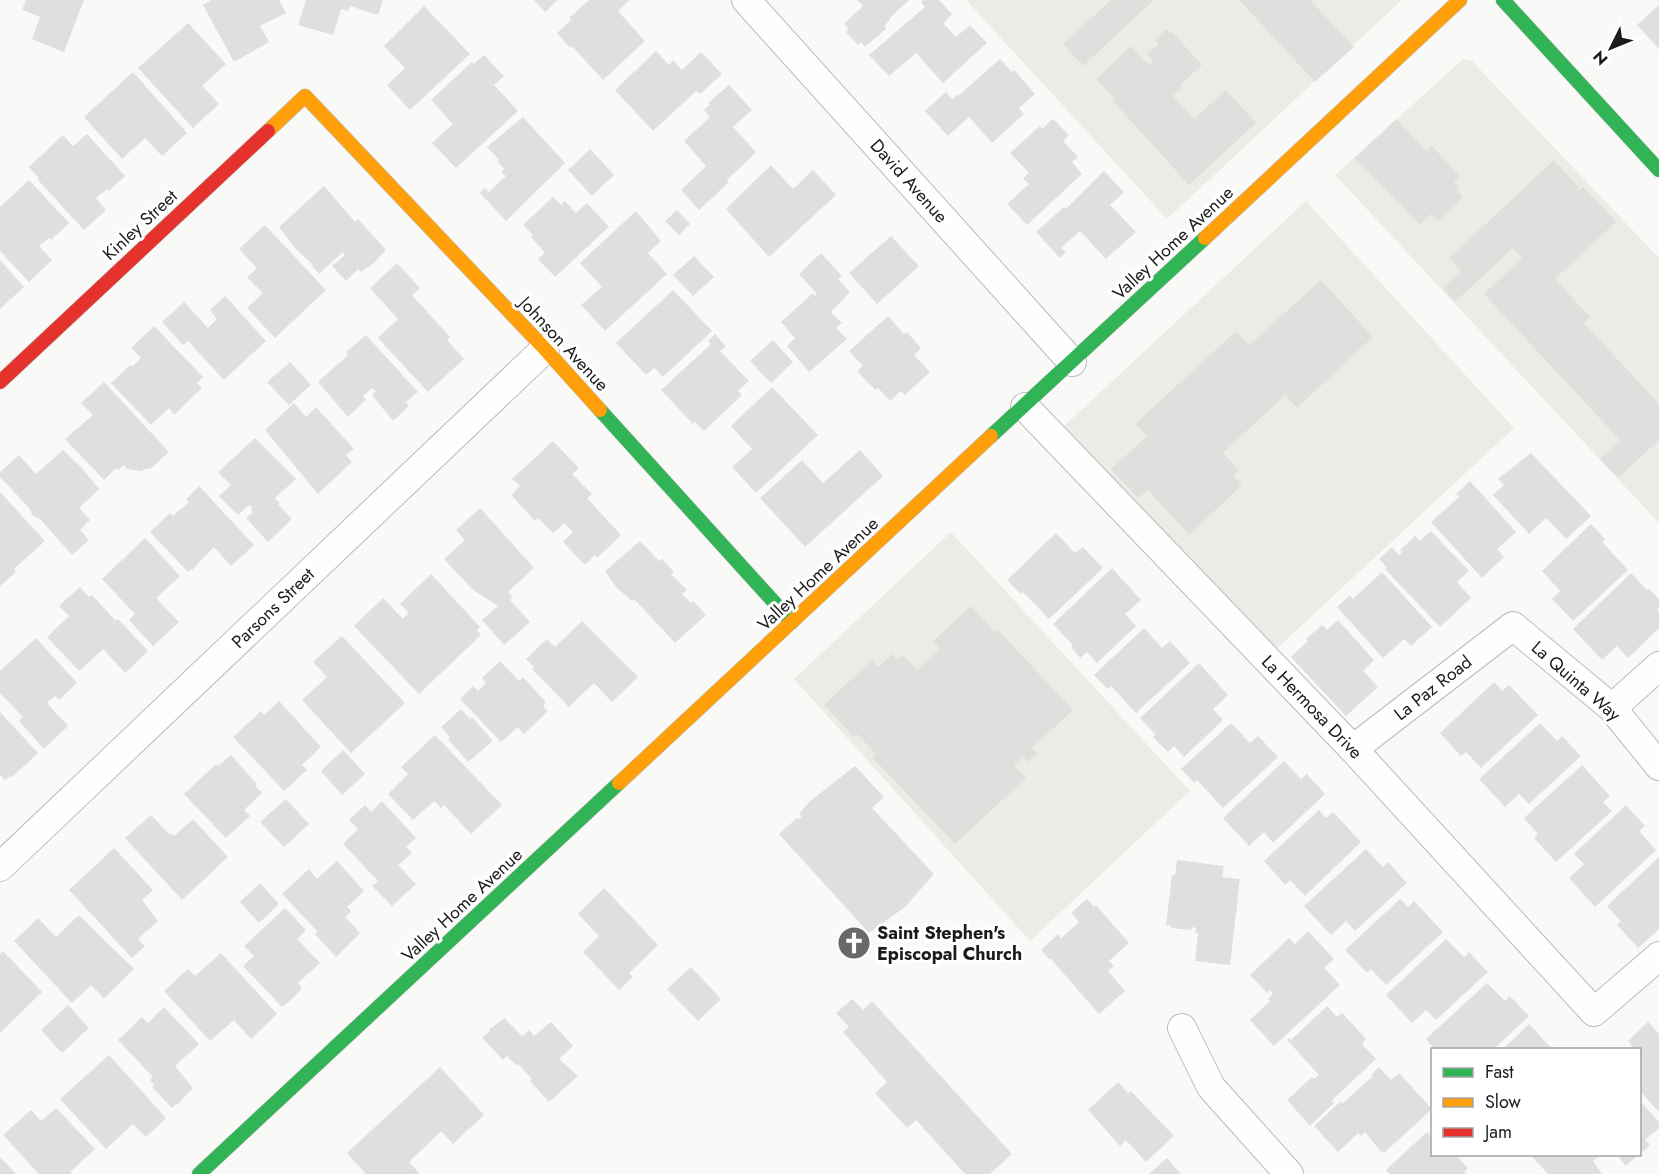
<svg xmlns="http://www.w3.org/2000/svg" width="1659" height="1174" viewBox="0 0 1659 1174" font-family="Jost,sans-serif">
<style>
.built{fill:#eaede6}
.building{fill:#dfe0dd}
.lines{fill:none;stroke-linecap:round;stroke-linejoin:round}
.street-casing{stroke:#babbb9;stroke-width:30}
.fast-casing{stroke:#babbb9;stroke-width:15}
.slow-casing{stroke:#babbb9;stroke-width:15}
.jam-casing{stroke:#babbb9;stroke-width:15}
.street{stroke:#fefefe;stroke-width:28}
.fast{stroke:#30b455;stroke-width:14}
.slow{stroke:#ff9f0a;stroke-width:14}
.jam{stroke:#e5322d;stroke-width:14}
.labels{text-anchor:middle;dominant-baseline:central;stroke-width:6;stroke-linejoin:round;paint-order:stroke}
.street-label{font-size:18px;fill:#1b1b1a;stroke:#fff}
.poi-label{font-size:18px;font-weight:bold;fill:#1b1b1a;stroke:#fff;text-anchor:start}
</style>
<rect width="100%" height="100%" fill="#f9faf7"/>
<path class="built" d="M966,0h436l-235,219z
M1463,59l9,2 187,197v265l-324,-348z
M1306,201l208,227 -242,225 -209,-226z
M951,532l239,259 -160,150 -236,-262z"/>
<path class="building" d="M26,0h58l-20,52 -32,-13 8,-22 -18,-7z
M211,0h68l7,13 -26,13 9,16 -35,20 -31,-57z
M306,0h77l-5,15 -28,-9 -2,5 -7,-2 -8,26 -35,-10z
M534,0h24l-13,12z
M589,0h41l-12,11 27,30 -42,39 -31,-34 -2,2 -13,-15 14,-13 -2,-2z
M857,0h52l-20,19 1,1 -6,6 2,3 -21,18 -4,-5 -3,3 -12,-13 3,-3 -5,-5 19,-18z
M924,0h15l13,14 -9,9 13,14 14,-12 17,18 -44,40 -27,-30 -27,23 -20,-21 56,-48 -4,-5z
M1111,0h43l-71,66 -20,-22z
M1239,0h71l44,47 -39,35z
M1659,5v44l-22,-24z
M424,6l46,48 -60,56 -23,-25 18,-17 -21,-22z
M188,23l38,41 -24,22 17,18 -26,24 -55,-60z
M1166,29l4,4 2,-1 30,33 -22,20 2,3 -9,8 21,23 32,-29 30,33 -67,62 -77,-85 2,-2 -18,-19 35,-33 18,19 4,-4 -6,-7 12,-10 -4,-4z
M656,51l13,14 4,-5 9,10 19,-18 21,22 -22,20 -4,-3 -43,40 -38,-41z
M484,55l20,21 -10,9 24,26 -62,57 -24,-25 21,-19 -22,-24 41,-38 2,2z
M1000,59l12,13 2,-2 21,24 -16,14 5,6 -32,29 -23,-26 -21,19 -23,-25 21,-19 6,7 5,-4 1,1z
M133,72l54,61 -25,23 -17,-18 -23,21 -38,-42z
M729,85l23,25 -19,17 23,25 -29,28 2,2 -30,28 -18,-20 25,-24 -22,-25 26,-24 -6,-7 6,-5 -2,-2z
M523,117l42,46 -59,58 -26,-28 5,-5 4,4 17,-16 -5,-4 3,-3 -6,-7 1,-2 -12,-13z
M1053,119l16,16 -6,6 15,16 -6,5 10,12 -55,51 -20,-21 22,-20 -6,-6 6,-5 -19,-20 30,-27 2,3z
M1396,119l31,32 5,-5 28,30 -6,6 5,6 -2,2 6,7 -25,24 -7,-7 -11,11 -65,-67z
M87,134l38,42 -16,15 -2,-2 -11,9 10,12 -22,20 -47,-51 2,-1 -10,-11 34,-32 10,11z
M590,149l24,26 -22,21 -24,-26z
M1554,160l25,27 -3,3 2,1 5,-5 33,36 -61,57 35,38 -6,6 75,81v36l-41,38 -18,-19 20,-19 -136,-146 38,-36 -9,-10 -58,54 -12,-14 18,-17 -12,-13z
M771,165l22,24 20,-19 23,25 -67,62 -43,-48z
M1104,171l20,21 -14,13 26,27 -30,27 -26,-28 -19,17 5,4 -6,6 -24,-26 28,-25 2,2z
M29,180l40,43 -18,17 -2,-2 -10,8 13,14 -23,22 -29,-31v-44z
M324,186l31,36 3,-3 28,31 -11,12 -14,10 -3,-3 -12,12 -14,-15 13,-11 -2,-3 -24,22 -7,-8 1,-1 -17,-16 -17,-22z
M553,197l8,8 4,-4 11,12 11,-10 22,24 -54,50 -17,-18 7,-6 -14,-16 2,-2 -10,-10z
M677,210l13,14 -11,11 -14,-14z
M636,211l25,30 -13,12 19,21 -62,57 -24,-26 21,-18 -22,-24z
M265,225l61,65 -51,48 -28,-30 16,-15 -16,-16 10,-9 -18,-19z
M891,236l28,30 -42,38 -28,-31z
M821,253l21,23 -4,3 12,13 -19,20 11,11 -6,5 11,11 -38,33 -22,-26 8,-8 -14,-16 32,-29 2,3 2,-2 -18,-20z
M694,256l20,21 -21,19 -20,-21z
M0,260l24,27 -24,22z
M397,263l23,25 -8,7 38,42 -3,3 17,19 -36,33 -50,-54 20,-19 -28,-31z
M1321,280l52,57 -76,71 -12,-13 -62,58 16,17 -6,5 9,10 -53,50 -41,-45 -10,8 -27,-29 36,-33 -12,-12 101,-93 13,14z
M673,290l39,41 -49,46 -9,-9 -8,7 -30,-32z
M225,296l41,45 -42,39 -36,-39 -5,4 -21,-23 22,-20 24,26 9,-9 -7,-9z
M888,316l16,18 3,-2 14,16 -7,7 16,17 -25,23 -4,-4 -11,10 -12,-13 -3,2 -18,-19 6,-5 -14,-15z
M154,326l49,51 -6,6 5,5 -28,27 -5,-7 -18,17 -40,-42 19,-18 2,2 9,-9 -10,-10z
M715,334l11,12 -6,5 29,30 -11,10 4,4 -38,36 -9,-9 -2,2 -32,-34 50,-46 -3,-3z
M366,335l52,57 -12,10 3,4 -16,15 -21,-26 4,-4 -4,-3 -9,8 3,4 -18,17 -30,-35 30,-27 -2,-3z
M773,340l20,22 -22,21 -21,-22z
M290,362l21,23 -22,20 -22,-23z
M104,382l65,70 -19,17 -2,-1 -7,3 -14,-2 -3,-4 -6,5 -2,-2 -12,12 -39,-41 28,-24 -12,-12z
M772,387l46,48 -62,58 -24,-26 20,-18 -21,-23z
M294,403l12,14 10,-10 38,42 -8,6 6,7 -34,32 -53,-64z
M255,438l41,41 -21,19 5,5 -2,1 14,15 -24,23 -22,-24 7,-6 -2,-2 1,-2 -3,-3 -11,10 -19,-19 12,-11 -13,-13z
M553,441l26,27 -7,6 20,20 -5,4 34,37 -24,23 -2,-3 -10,10 -22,-23 10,-10 -9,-9 -11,10 -15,-15 -3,3 -24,-26 9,-9 -8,-7z
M63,450l19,18 17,21 -20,19 11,12 -10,10 9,10 -17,15 -32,-36 -7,-3 -3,-7 -30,-32v-5l19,-17 17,19z
M860,450l23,26 -78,71 -45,-49 42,-38 21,23z
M1531,453l60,63 -25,23 -20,-21 -17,16 -36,-39 11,-10 -6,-6z
M1470,481l46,51 -19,17 7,8 -22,21 -51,-56 28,-25 -3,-3z
M199,486l55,59 -23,21 -17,-19 -22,23 -1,-1 -3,3 -38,-40 20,-19 3,3 16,-14 -3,-3z
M0,492l45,49 -31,28 2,3 -16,14z
M480,508l54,60 -26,24 5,5 -3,3 20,22 -26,23 -22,-25 16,-14 -25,-16 -29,-31 21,-19 -9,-10z
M1591,524l14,15 -3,3 26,28 -55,51 -21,-22 8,-8 -18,-20z
M1431,531l38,40 -12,11 14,16 -31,29 -55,-58 2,-1 -8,-9 13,-12 7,8 3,-3 -2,-2 15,-14 5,5z
M1056,533l19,20 8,-6 20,21 -54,51 -26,-27 -2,2 -14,-14z
M145,538l35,38 -24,22 23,24 -26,24 -24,-26 6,-6 -33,-35z
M640,541l19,20 3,-2 12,13 -3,2 16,16 -5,4 9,9 2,-2 13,14 -31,28 -41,-44 -2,2 -16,-14 -11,-16z
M1112,568l29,32 -16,14 11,12 -39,37 -10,-11 -7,6 -9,-11 2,-2 -20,-21z
M1382,572l50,55 -21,19 -7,-7 -21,19 -46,-51 13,-12 3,4z
M1631,573l16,17 2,-1 10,10v9l-2,2 2,3v15l-31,30 -11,-12 -15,14 -29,-31z
M431,574l49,53 -3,3 4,5 -62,59 -65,-68 29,-28 20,21 6,-6 -9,-9z
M80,587l9,10 3,-2 24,26 2,-2 30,32 -23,22 -22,-24 -24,22 -32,-34 22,-21 -10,-10z
M971,606l24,26 3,-2 75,80 -41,38 6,6 -10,8 -5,-6 -9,9 12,13 -71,66 -83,-87 4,-3 -19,-20 -3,3 -30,-32 48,-45 6,7 14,-13 5,6 6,-5 14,15 23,-21 -7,-8z
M1338,620l36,40 -11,11 15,16 -32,29 -55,-59 17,-16 -2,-2 16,-14 5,5z
M582,621l56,56 -26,25 -18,-19 -25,24 -37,-38 2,-2 -8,-8 21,-20 8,8z
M1144,628l18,20 8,-7 20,22 -54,50 -25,-27 -3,3 -14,-14z
M342,636l63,67 -54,50 -49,-53 25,-23 -14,-15z
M36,638l41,45 -18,17 -4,-4 -8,7 21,23 -24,23 -25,-28 4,-4 -23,-24v-22z
M500,661l19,20 4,-4 23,25 -3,4 5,5 -24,23 -6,-7 -17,15 -41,-43 13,-13 5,5 8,-8 -4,-5z
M1199,663l29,32 -15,14 10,11 -39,37 -10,-11 -6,6 -15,-15 3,-2 -16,-17z
M1494,682l8,9 7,-6 29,30 -57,53 -15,-16 -5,4 -21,-23z
M279,701l42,46 -19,18 5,5 -23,21 -51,-54 28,-26 3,4z
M461,709l9,10 2,-2 21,24 -25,21 -20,-23 2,-2 -9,-10z
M0,712l38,41 -27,25 -1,-2 -5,4 -5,-5z
M1231,723l19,20 8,-7 20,21 -55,51 -26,-28 -3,3 -13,-14z
M1540,723l17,18 5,-5 19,20 -52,48 -10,-10 -14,13 -26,-28z
M435,735l67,70 -31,29 -27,-29 -3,3 -7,-7 -21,19 -25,-26 20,-20 -7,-7z
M343,750l22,24 -23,21 -21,-24z
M231,755l26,29 -2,2 7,7 -18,17 6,6 -24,22 -42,-44 32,-30 2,2z
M1284,761l17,18 6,-5 18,20 -52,49 -9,-11 -15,14 -26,-28z
M1582,765l28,31 -7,6 9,9 -56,51 -22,-24 4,-4 -14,-16z
M855,766l29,31 -12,11 62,66 -29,33 -36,26 -90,-99 18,-16 2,1 3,-2 -3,-3 10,-12z
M286,799l23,25 -25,23 -24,-25z
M382,801l34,37 -10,9 6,6 -14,12 18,19 -24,22 -20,-20 6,-5 -35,-37 15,-15 -9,-9 16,-15 6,7z
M1626,805l19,21 -6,5 17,19 -61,57 -26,-29 15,-14 -10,-10z
M1319,810l7,8 7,-6 28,30 -56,54 -15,-16 -5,5 -21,-24z
M151,815l19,20 2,-2 2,3 19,-17 35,38 -46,43 -57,-62z
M114,848l39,42 -11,10 16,21 -20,18 7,7 -13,12 -63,-68z
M1366,849l17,18 5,-5 19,21 -52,48 -9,-10 -15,14 -27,-29z
M1659,857v72l-21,19 -21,-23 4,-4 -14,-15z
M1177,860l47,6 -2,11 18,2 -10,86 -35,-4 3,-28h-3l1,-5 -4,-1 -1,3 -20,-2v-3h-5l6,-50h3z
M337,861l27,30 -17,16 4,4 -6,6 15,16 -24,24 -21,-23 3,-2 -36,-38 27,-25 8,10z
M260,883l19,21 -20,19 -19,-21z
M604,888l54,57 -29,28 4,4 -14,13 -36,-38 16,-16 -21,-22z
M1087,899l7,8 2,-2 33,38 -20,18 5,5 -6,5 17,20 -26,23 -49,-56 -1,1 -8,-9 17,-16 3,4 18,-16 -8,-9z
M1400,899l8,8 6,-6 29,31 -57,53 -15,-16 -4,4 -22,-23z
M285,908l21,22 -9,9 23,24 -22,20 4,5 -11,12 -9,7 -39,-41 11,-10 -10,-10z
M79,915l55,54 -30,29 -13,-13 -19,18 -58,-62 24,-23 18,19z
M1308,931l26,28 -10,9 16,17 -66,61 -24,-26 20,-19 -2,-2 5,-5 -3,-4 -3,3 -17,-18 39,-37 6,6z
M1446,939l18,18 5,-5 19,20 -52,48 -10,-10 -14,13 -26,-28z
M3,951l39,41 -42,41v-79z
M221,953l56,61 -26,25 -17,-19 -24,21 -46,-50 24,-22 7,7z
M691,967l30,32 -23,22 -31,-32z
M1487,983l18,18 5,-5 19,20 -36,34h-57l-10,-11z
M852,999l11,11 9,-9 140,153 -22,20h-25l-49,-54 -9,8 -32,-35 12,-11 -44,-50 6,-5 -13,-14z
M68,1005l21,23 -27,25 -21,-23z
M1327,1006l10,11 5,-4 24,26 -4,5 14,15 -45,42 3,2 -24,23 -23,-26 25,-23 2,2 5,-4 -32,-35 2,-2 2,2z
M164,1007l35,37 -24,22 18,22 -16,17 -1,-1 -4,4 -20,-21 2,-2 -4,-5 3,-3 -35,-37 24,-23 6,6z
M504,1018l18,18 7,-6 5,6 17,-14 22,24 -14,13 19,17 -29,26 -19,-21 2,-2 -14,-15 -2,1 -9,-9 -4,4 -21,-22 8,-7 -1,-1z
M1648,1022l11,12v78l-19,-21v-41h-11l4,-3 -5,-6z
M1529,1024l24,26h-51z
M109,1055l57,63 -20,19 -13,-13 -27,25 -46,-50z
M440,1067l44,48 -31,29 -12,-13 -32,31 11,12h-54l-19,-21z
M1379,1067l12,13 8,-7 33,36 -48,44 -2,-2 -1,1 -16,-20 -4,4 -3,-3 -20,19 -24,-26 26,-24 2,2 31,-28 -2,-1z
M1118,1082l10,11 3,-2 43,45 -28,26 -20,-22 -6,6 -32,-36z
M1640,1101l19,21v6l-14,12 5,5 -10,9z
M56,1108l39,41 -25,23 3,2h-34l-36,-39 28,-25 10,11z
M1427,1132l5,6v16h16l2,3 5,-3 13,14 -4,4 2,2h-76l-4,-4z
M1530,1154h70l-7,7 9,13h-54z
M1616,1154h23l-13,12z
M0,1157l16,17h-16z
M1167,1158l14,16h-32z"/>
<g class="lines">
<g class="street-casing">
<path id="street" d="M746,0l326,362
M1025,407l328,342 241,263 65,-56
M1612,708l47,-42
M1353,749l160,-123 99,82 47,58
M0,867l545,-518
M1182,1028l29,59 78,87"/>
</g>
<g class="fast-casing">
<path id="fast" d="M1503,0l156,170
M600,410l192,212
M991,436l214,-198
M199,1174l420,-391"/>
</g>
<g class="slow-casing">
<path id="slow" d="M268,131l37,-35 240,253 55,61
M1205,238l255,-238
M619,783l372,-347"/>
</g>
<g class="jam-casing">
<path id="jam" d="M0,382l268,-251"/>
</g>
<use href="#street" class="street"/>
<use href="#fast" class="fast"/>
<use href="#slow" class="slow"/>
<use href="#jam" class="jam"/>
</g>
<defs>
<g id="church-disc" transform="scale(1.725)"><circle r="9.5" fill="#696967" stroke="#fff"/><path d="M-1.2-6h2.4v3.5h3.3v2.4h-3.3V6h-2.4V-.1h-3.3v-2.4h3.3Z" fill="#fff"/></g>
</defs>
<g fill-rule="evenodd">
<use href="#church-disc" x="854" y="943"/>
</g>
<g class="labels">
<g class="street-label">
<text transform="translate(909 181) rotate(48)">David Avenue</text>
<text transform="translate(140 225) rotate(-43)">Kinley Street</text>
<text transform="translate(1173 243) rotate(-43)">Valley Home Avenue</text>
<text transform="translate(564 344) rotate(47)">Johnson Avenue</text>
<text transform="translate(818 574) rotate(-43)">Valley Home Avenue</text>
<text transform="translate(273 608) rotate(-44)">Parsons Street</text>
<text transform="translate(1576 681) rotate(41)">La Quinta Way</text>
<text transform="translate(1433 688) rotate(-38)">La Paz Road</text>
<text transform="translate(1312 707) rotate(46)">La Hermosa Drive</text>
<text transform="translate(462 905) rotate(-43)">Valley Home Avenue</text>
</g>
<g class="poi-label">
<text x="877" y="933">Saint Stephen's<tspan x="877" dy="21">Episcopal Church</tspan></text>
</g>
</g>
<rect x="1431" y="1048" width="210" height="108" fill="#ffffff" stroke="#a4a4a3" stroke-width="1.5"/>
<rect x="1443" y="1068" width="30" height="9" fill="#30b455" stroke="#a4a4a3" stroke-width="1.5"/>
<text x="1485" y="1078" font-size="18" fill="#1b1b1a">Fast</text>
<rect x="1443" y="1098" width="30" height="9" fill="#ff9f0a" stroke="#a4a4a3" stroke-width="1.5"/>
<text x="1485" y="1108" font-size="18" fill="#1b1b1a">Slow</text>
<rect x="1443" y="1128" width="30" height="9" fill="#e5322d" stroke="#a4a4a3" stroke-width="1.5"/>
<text x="1485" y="1138" font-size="18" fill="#1b1b1a">Jam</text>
<g transform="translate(1611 48) rotate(227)" stroke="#ffffff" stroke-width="4.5" paint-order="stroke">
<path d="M0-4.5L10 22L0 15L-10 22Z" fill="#1b1b1a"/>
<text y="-9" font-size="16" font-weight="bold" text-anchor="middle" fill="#1b1b1a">N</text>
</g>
</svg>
